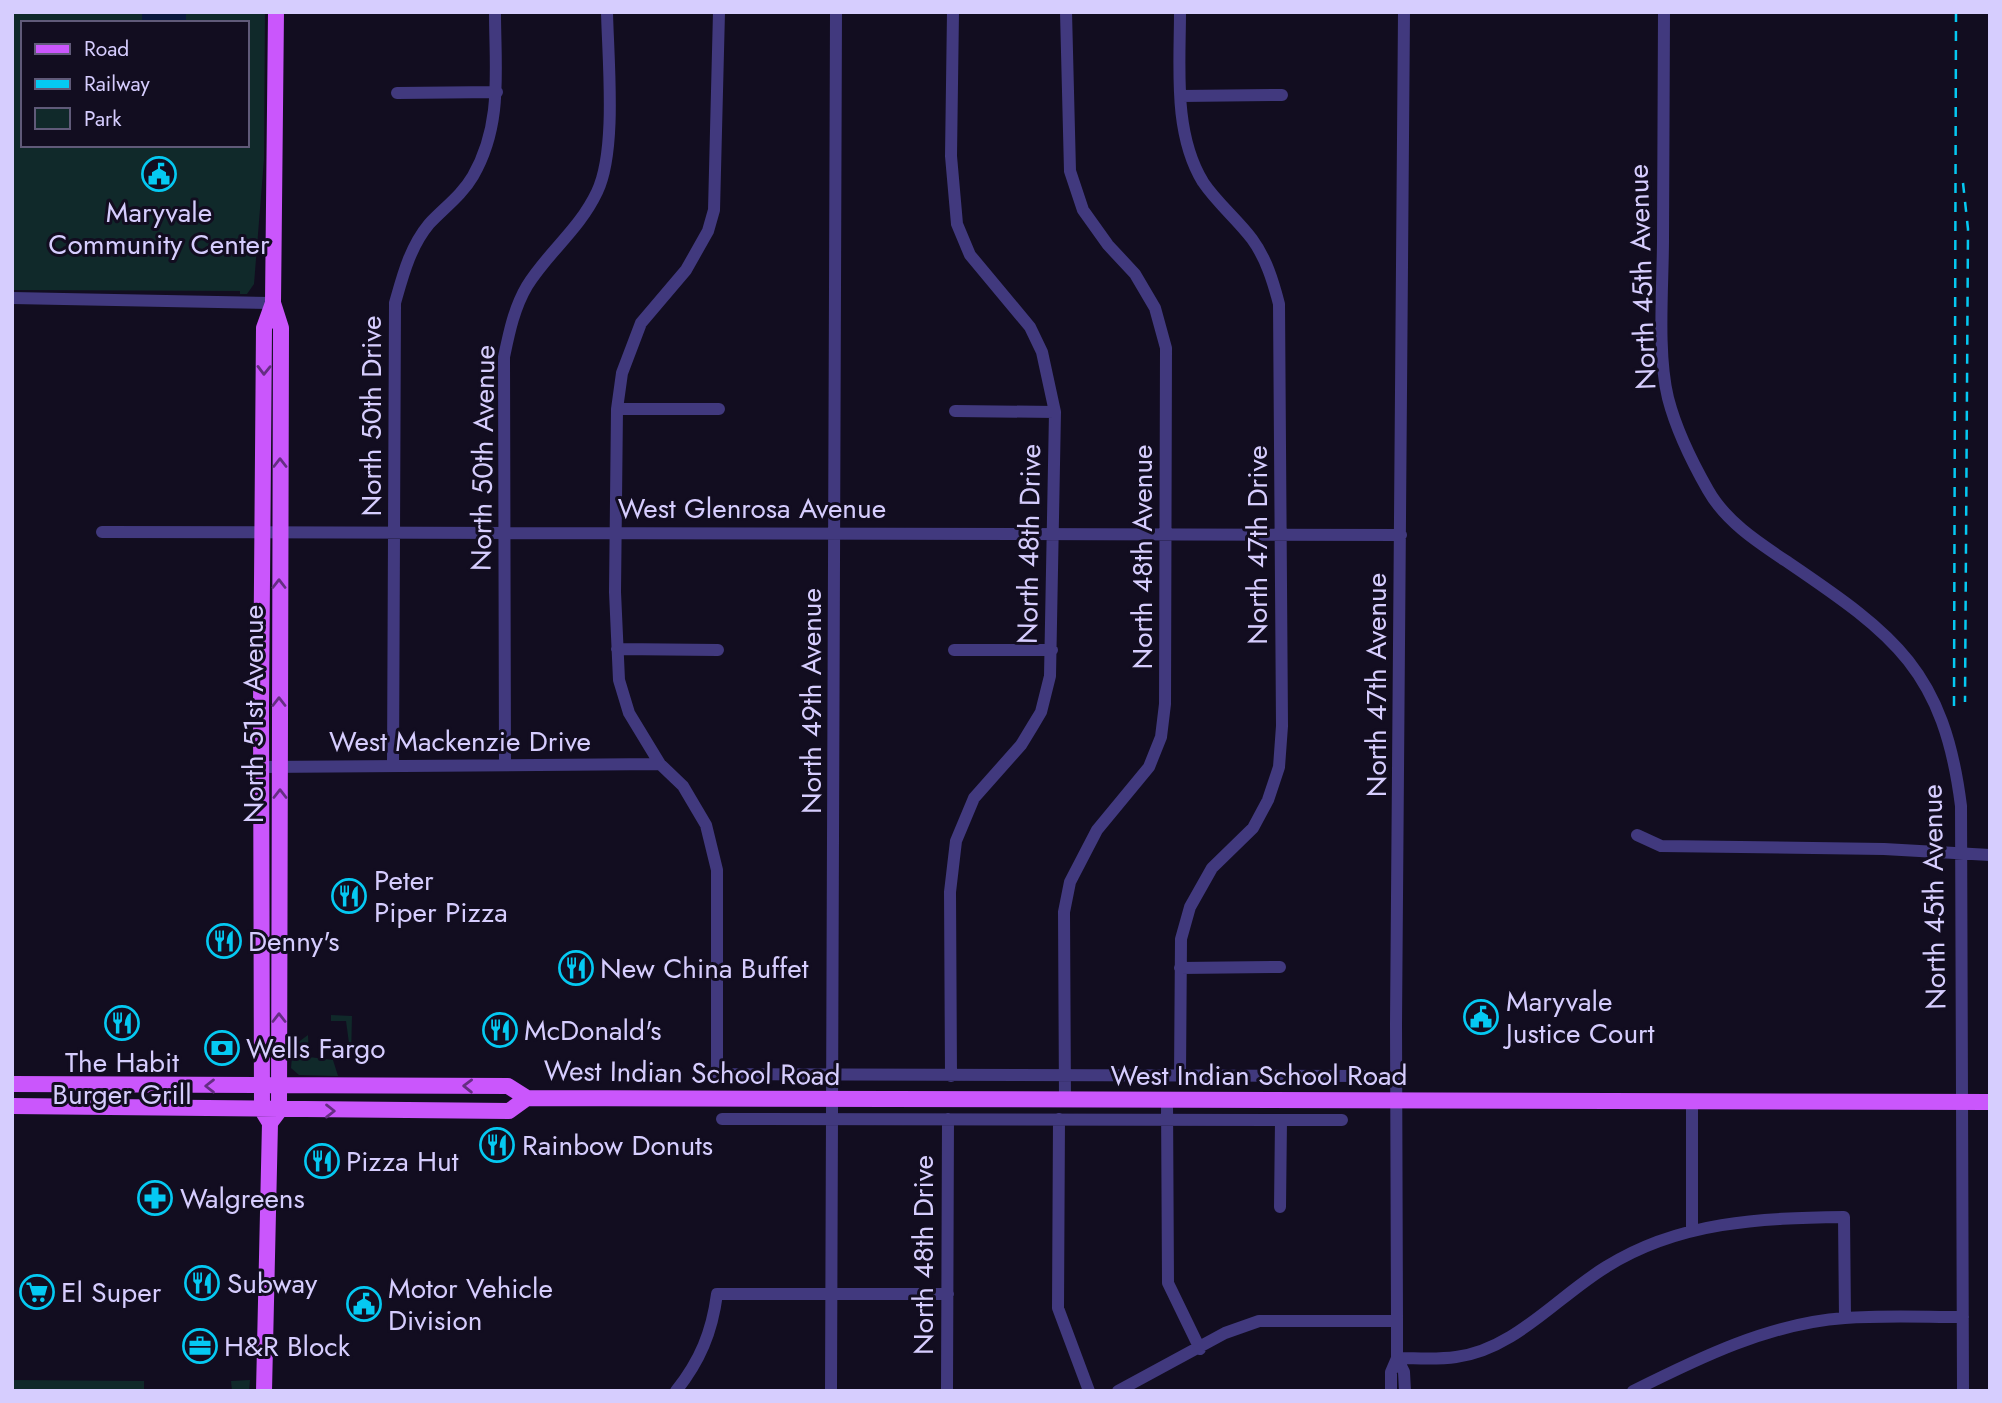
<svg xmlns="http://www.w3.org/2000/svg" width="2002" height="1403" viewBox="0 0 2002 1403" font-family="Jost,sans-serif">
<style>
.green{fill:#10292a;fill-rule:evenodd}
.water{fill:#0a183c}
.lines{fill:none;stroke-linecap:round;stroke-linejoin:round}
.minor{stroke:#41397e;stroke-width:12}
.major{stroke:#ca56fc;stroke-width:16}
.rail{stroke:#05c9f2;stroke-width:2.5;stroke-dasharray:10 9;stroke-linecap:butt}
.oneway{stroke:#652e83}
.labels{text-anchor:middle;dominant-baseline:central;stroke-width:6;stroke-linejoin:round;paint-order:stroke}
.poi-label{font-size:28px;fill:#d6cdfe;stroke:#120d20;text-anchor:start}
.street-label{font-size:28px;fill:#d6cdfe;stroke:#120d20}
</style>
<rect width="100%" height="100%" fill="#120d20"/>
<path class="green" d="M12,12h253l-1,147 -10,125 -7,10h-7v-3l-228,-1zM23,23h224v122h-224z
M331,1015l21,1 -1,42 -5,-37h-15z
M308,1035l1,22 24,3 5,16 -39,-1 -8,-7 2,-22z
M12,1380l132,1v10h-132z
M250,1380l-1,11h-17l-1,-10z"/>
<path class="water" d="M142,12h44v11h-44z"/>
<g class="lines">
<path class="minor" d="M719,12l-5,198 -6,21 -22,39 -45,53 -19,50 -5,36 -2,183 4,88 10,33 31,51 23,22 23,39 11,45v204l651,2
M1180,12c0,55 -7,121 23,170 14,21 34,37 49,57 14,19 21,42 27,65l3,422 -3,41 -11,33 -15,28 -41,40 -22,39 -9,32 -1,137
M1664,12c-1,76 0,152 -1,227 0,47 -6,114 5,159 8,31 24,64 40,92 18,32 51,53 81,73 106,72 155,108 172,243l2,585
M397,93l100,-1
M1181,96l101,-1
M12,298l261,5
M617,409h102
M955,411l100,1
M102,532l1299,3
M617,649l101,1
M954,650h98
M505,765l-1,-408c5,-24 10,-49 23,-71 21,-34 52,-56 70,-94 20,-41 11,-132 10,-180
M393,766l2,-463c8,-28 15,-56 34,-79 15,-16 33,-29 44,-48 30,-52 22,-106 22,-164
M261,767l399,-3
M1637,835l24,11 223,3 106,6
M1180,968l100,-1
M951,1076l-1,-184 6,-51 18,-43 47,-53 11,-18 9,-15 9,-36 5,-264 -13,-60 -12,-25 -60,-72 -13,-31 -6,-68 2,-144
M1065,1101l-1,-189 6,-30 27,-52 52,-63 12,-30 4,-33 1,-356 -11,-40 -20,-34 -27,-29 -25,-35 -13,-39 -4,-159
M1167,1101l1,182 32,66
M1692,1102v129
M722,1119l620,1
M1059,1119l-1,189 31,83
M1280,1207l1,-87
M1397,1358c19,0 39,2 59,-1 58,-7 102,-61 150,-90 73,-46 156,-49 238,-50l1,101
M1397,1358l7,14 1,19
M676,1391c24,-30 36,-59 41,-97h231
M831,1391l5,-1379
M947,1391l1,-272
M1118,1391l107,-58 34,-12h138
M1391,1391v-19l6,-14v-37l-1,-297 8,-1012
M1633,1391c66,-33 137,-68 212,-73 39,-3 79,-1 118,-1"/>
<path class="major" d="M12,1084l496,2 19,12 1463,4
M12,1106l497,5 18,-13
M270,1123l9,-12 2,-783 -8,-25
M264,1391l6,-268 -8,-13 -1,-403 3,-379 9,-25 3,-291"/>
<path class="rail" d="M1963,183l5,46 -3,473
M1954,706l2,-694"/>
</g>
<defs><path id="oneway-chevron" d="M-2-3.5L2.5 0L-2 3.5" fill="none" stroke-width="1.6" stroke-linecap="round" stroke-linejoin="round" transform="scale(1.75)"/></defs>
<g class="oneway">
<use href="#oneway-chevron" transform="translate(264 370) rotate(91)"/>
<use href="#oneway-chevron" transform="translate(280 463) rotate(-90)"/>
<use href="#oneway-chevron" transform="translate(279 584) rotate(-90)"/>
<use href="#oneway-chevron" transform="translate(279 702) rotate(-90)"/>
<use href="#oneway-chevron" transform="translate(280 794) rotate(-90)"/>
<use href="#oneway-chevron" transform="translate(279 1018) rotate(-90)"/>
<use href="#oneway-chevron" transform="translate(210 1086) rotate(-180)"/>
<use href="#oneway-chevron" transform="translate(468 1086) rotate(-179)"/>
<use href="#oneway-chevron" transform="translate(330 1111)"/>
</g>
<defs>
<g id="civic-ring" transform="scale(1.75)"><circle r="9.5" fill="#120d20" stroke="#05c9f2" stroke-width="1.5"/><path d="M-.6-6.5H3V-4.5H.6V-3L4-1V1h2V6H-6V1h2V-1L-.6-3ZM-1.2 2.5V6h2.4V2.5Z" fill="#05c9f2"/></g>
<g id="restaurant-ring" transform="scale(1.75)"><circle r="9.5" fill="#120d20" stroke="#05c9f2" stroke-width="1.5"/><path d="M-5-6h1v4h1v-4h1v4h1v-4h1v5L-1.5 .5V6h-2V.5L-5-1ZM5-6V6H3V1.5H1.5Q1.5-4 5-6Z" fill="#05c9f2"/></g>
<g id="bank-ring" transform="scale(1.75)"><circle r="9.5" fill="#120d20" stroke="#05c9f2" stroke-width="1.5"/><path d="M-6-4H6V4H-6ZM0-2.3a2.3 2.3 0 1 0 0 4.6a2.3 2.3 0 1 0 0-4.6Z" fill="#05c9f2"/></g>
<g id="pharmacy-ring" transform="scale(1.75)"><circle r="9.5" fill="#120d20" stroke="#05c9f2" stroke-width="1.5"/><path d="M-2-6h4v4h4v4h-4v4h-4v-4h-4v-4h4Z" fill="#05c9f2"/></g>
<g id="supermarket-ring" transform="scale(1.75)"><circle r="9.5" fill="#120d20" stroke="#05c9f2" stroke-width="1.5"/><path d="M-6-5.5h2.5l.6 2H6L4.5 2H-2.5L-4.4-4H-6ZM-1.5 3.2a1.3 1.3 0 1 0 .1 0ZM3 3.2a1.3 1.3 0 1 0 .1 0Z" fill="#05c9f2"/></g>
<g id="office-ring" transform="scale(1.75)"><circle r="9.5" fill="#120d20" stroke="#05c9f2" stroke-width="1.5"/><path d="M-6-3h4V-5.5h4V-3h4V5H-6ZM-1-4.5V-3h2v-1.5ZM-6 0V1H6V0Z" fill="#05c9f2"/></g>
</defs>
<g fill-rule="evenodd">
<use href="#civic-ring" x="159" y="174"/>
<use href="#restaurant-ring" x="349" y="896"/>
<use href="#restaurant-ring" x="224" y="941"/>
<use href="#restaurant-ring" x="576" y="968"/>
<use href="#civic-ring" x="1481" y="1017"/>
<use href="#restaurant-ring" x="122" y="1023"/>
<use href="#restaurant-ring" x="500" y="1030"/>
<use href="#bank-ring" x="222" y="1048"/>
<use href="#restaurant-ring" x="497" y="1145"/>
<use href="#restaurant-ring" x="322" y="1161"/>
<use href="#pharmacy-ring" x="155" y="1198"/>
<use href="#restaurant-ring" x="202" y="1283"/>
<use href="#supermarket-ring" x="37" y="1292"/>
<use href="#civic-ring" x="364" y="1304"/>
<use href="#office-ring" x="200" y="1346"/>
</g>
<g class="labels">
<g class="poi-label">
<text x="159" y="212" text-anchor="middle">Maryvale<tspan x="159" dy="32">Community Center</tspan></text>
<text x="374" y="880">Peter<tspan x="374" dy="32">Piper Pizza</tspan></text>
<text x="248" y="941">Denny's</text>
<text x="600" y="968">New China Buffet</text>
<text x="1506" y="1001">Maryvale<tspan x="1506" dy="32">Justice Court</tspan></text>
<text x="524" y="1030">McDonald's</text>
<text x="246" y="1048">Wells Fargo</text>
<text x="122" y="1062" text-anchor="middle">The Habit<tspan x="122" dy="32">Burger Grill</tspan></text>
<text x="522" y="1145">Rainbow Donuts</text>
<text x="346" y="1161">Pizza Hut</text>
<text x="180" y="1198">Walgreens</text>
<text x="227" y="1283">Subway</text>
<text x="388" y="1288">Motor Vehicle<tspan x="388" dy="32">Division</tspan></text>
<text x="61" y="1292">El Super</text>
<text x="224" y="1346">H&amp;R Block</text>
</g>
<g class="street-label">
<text transform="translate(1642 277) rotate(-92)">North 45th Avenue</text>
<text transform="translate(371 416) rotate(-90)">North 50th Drive</text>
<text transform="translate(483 458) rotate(-89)">North 50th Avenue</text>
<text x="752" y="508">West Glenrosa Avenue</text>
<text transform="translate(1029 544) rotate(-89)">North 48th Drive</text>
<text transform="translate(1257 545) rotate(-90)">North 47th Drive</text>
<text transform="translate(1142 557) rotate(-90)">North 48th Avenue</text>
<text transform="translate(1376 685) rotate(-90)">North 47th Avenue</text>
<text transform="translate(811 701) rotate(-90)">North 49th Avenue</text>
<text transform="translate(253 714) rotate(-90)">North 51st Avenue</text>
<text x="460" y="741">West Mackenzie Drive</text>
<text transform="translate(1934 897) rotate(-91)">North 45th Avenue</text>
<text transform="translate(692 1073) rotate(1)">West Indian School Road</text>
<text x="1259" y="1075">West Indian School Road</text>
<text transform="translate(923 1255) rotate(-90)">North 48th Drive</text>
</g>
</g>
<rect width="2002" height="1403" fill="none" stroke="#d6cdfe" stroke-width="28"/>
<rect x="21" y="21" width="228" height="126" fill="#120d20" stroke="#605a79" stroke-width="2"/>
<rect x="35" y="44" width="35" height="10" fill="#ca56fc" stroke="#605a79" stroke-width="2"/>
<text x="84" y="56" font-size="21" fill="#d6cdfe">Road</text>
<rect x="35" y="79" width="35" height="10" fill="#05c9f2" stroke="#605a79" stroke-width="2"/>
<text x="84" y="91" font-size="21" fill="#d6cdfe">Railway</text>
<rect x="35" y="108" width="35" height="21" fill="#10292a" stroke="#605a79" stroke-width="2"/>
<text x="84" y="126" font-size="21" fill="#d6cdfe">Park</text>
</svg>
